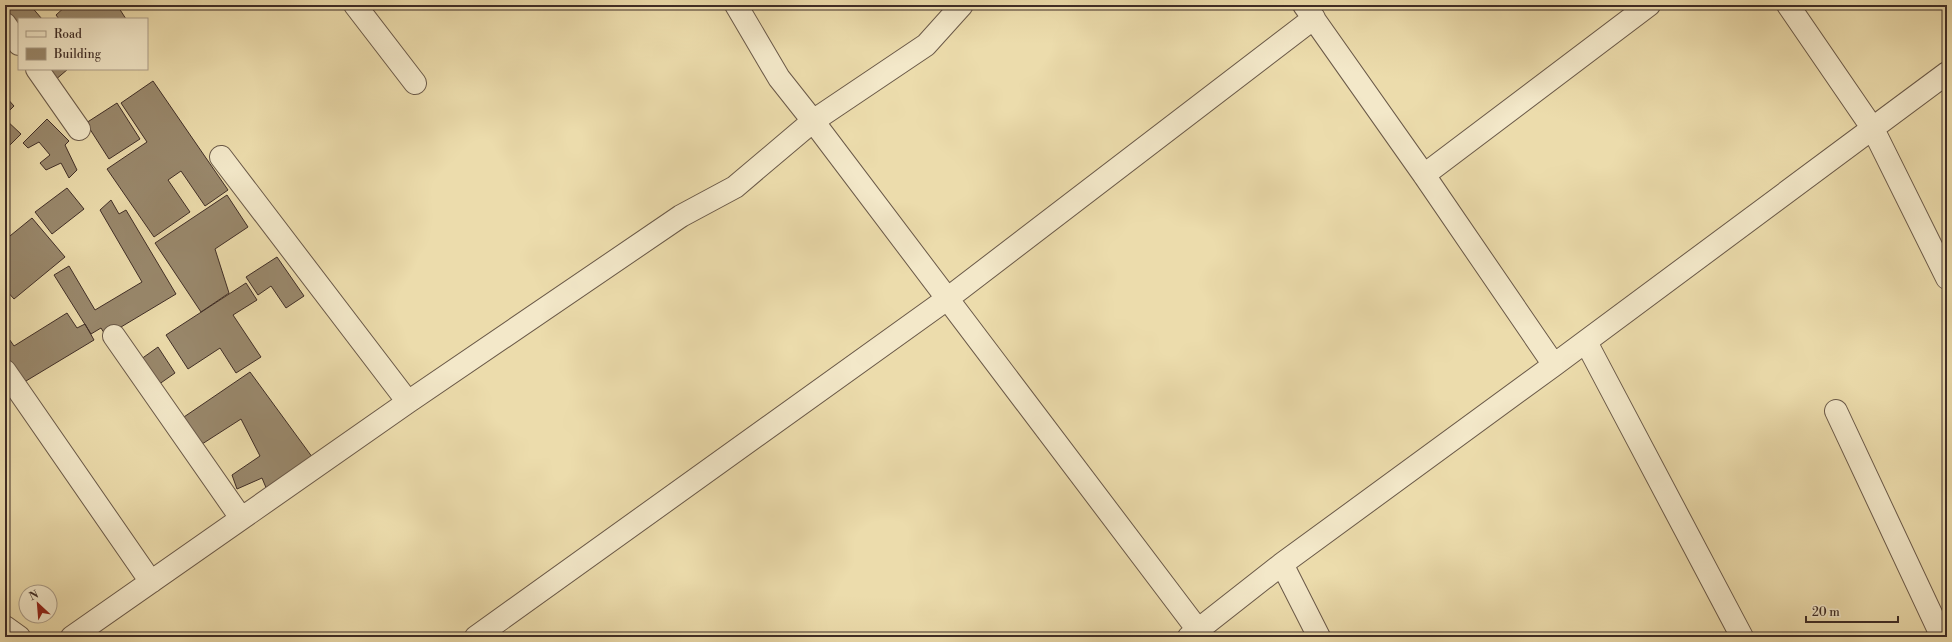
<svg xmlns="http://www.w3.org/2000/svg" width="1952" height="642" viewBox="0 0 1952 642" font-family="'Libre Bodoni',serif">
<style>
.building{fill:#99886c;stroke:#3f2d26}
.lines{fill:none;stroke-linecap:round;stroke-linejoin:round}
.minor-casing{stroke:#6a5948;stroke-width:24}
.minor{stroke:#f3e8c9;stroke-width:22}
</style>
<rect width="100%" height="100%" fill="#ecdcac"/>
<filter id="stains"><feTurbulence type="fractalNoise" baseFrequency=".005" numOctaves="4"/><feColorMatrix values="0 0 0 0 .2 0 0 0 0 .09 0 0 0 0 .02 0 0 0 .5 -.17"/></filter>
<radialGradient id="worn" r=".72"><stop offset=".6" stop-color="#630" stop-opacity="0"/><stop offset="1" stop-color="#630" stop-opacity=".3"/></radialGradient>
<path class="building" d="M5,5h25l12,14h-23v13l-14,-20z
M67,5h50l9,14h-67l-3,-4z
M46,69h22l-14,12z
M153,81l75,109 -23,16 -24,-35 -13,9 22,32 -36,25 -47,-68 40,-27 -26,-39z
M5,96l9,10 -9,9z
M117,103l23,36 -31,20 -23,-36z
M5,119l16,15 -16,16z
M47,119l22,22 -4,4 12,25 -8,8 -8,-15 -15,7 -6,-7 10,-8 -11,-13 -11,6 -5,-5z
M67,188l17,21 -32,25 -17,-22z
M227,195l21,32 -33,22 14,44 -28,19 -46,-69z
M111,200l8,14 7,-4 50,84 -70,42 -5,-8 -10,6 -37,-59 15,-9 26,44 47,-28 -42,-72z
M32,218l33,39 -51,42 -9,-10v-49z
M277,257l27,39 -18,12 -15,-22 -13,9 -12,-18z
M246,283l11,17 -24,15 28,42 -25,16 -16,-25 -32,21 -22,-34z
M67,313l10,15 8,-4 9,16 -73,44 -16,-23v-28l9,13z
M158,347l17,26 -20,14 -18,-25z
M250,372l68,93 -51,25 -5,-12 -25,11 -5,-14 28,-19 -19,-37 -42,27 -18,-27z"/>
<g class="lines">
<g class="minor-casing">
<path id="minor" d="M355,5l60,78
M736,5l43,73 34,43 385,509
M1304,5l120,170 130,190
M1788,5l85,124 74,149
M5,24l14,20
M37,69l42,60
M221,157l187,245
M1424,175l225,-170
M114,336l127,182
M1586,342l156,295
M5,371l146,211
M1836,411l106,226
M1282,564l37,73
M5,627l14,10
M72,637l336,-235 273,-186 54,-29 78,-66 113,-76 36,-40
M476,637l471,-338 367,-281
M1189,637l93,-73 272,-199 393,-292"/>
</g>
<use href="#minor" class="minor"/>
</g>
<rect width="1952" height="642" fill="none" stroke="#ecdcac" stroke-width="20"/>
<rect x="6" y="6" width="1940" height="630" fill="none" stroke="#3f2d26" stroke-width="2"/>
<rect x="10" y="10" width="1932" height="622" fill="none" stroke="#3f2d26"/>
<rect x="18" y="18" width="130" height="52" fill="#f3e8c9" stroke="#ab9d88"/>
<rect x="26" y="31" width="20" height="6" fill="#f3e8c9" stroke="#ab9d88"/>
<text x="54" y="38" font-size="12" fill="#3f2d26">Road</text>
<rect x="26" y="48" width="20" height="12" fill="#99886c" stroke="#ab9d88"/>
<text x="54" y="58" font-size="12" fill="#3f2d26">Building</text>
<g transform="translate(38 604) rotate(334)"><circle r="19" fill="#f3e8c9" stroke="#ab9d88"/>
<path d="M0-3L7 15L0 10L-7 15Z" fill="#8f2418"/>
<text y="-6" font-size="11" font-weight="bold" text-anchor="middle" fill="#3f2d26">N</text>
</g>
<path d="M1806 616v6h92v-6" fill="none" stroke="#3f2d26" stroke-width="2"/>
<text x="1812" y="616" font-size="12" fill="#3f2d26" stroke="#f3e8c9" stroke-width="3" paint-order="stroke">20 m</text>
<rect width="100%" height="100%" filter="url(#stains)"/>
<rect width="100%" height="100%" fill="url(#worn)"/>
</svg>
